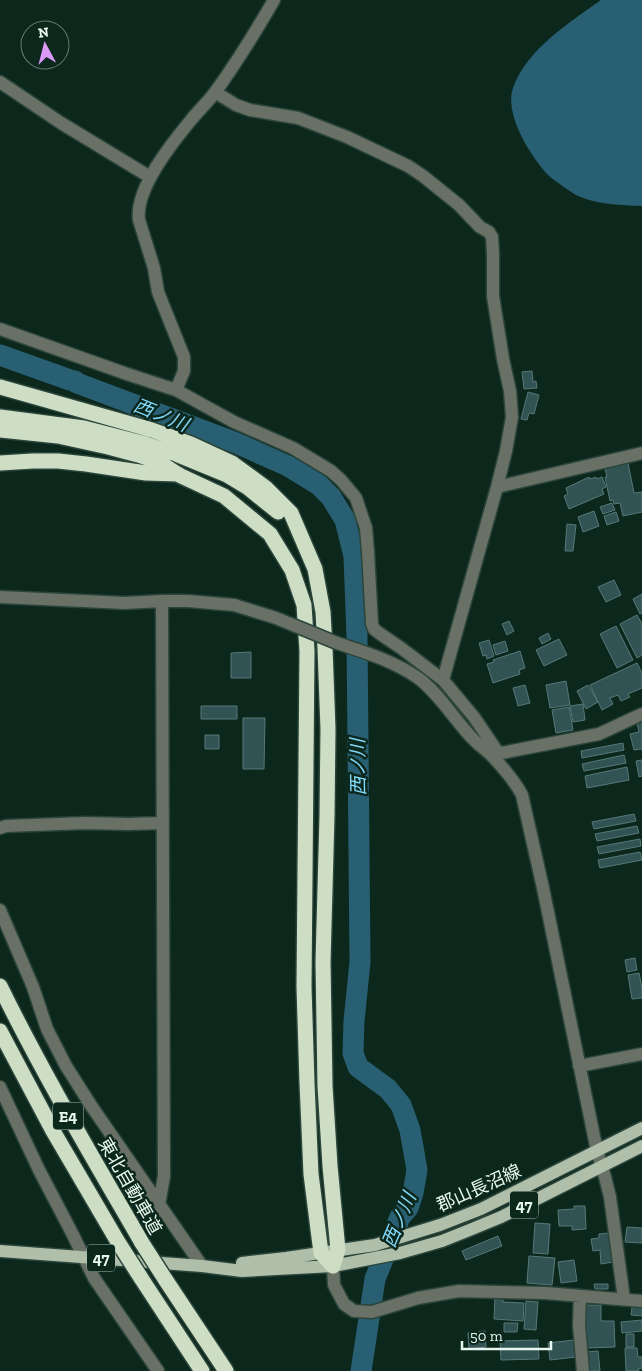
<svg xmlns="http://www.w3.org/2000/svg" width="642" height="1371" viewBox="0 0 642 1371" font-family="'Zilla Slab','Noto Sans JP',serif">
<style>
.water{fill:#295f73}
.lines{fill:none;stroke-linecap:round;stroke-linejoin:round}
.river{stroke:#295f73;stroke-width:21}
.building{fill:#315353;stroke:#567979}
.minor-casing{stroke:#2b453b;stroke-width:15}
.major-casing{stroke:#2b453b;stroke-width:15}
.highway-casing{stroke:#2b453b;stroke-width:18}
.minor{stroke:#697065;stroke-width:12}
.major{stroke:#b0bfa9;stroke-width:12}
.highway{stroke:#cddec4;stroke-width:15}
.minor-bridge-casing{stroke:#2b453b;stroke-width:15;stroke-linecap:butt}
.highway-bridge-casing{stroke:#2b453b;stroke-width:18;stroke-linecap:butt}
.minor-bridge{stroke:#697065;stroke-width:12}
.highway-bridge{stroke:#cddec4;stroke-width:15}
.labels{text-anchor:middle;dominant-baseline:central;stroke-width:5;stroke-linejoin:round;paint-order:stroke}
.shield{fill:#0c281d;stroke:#a6bab1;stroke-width:1}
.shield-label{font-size:16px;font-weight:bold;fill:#e8f8f0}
.street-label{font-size:18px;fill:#e8f8f0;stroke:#0c281d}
.water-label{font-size:19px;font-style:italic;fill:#82d8f9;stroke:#0c281d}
</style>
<rect width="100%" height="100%" fill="#0c281d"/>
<path class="water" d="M601,0h41v206c-22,-1 -43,-1 -64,-10 -6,-3 -26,-17 -31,-22 -17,-19 -43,-60 -34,-86 14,-39 56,-65 88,-88z"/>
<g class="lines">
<path class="river" d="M0,355l70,25 5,1 2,2 157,59 54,24 31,19 12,12 14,23 9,36 3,81 3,325 -6,59 -1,32 5,14 30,22 13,16 9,25 7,40 -4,23 -5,15 -8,9 -25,62 -14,92"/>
</g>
<path class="building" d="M532,371l1,11 3,-1 1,7 -13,1 -2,-17z
M528,392l11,3 -5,19 -5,-1 -2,7 -6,-1z
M628,463l6,30 8,-1v20l-19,4 -3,-13 -6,1 -1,-4 -3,1 -5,-24h2l-2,-9z
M589,477l1,2 6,-2 1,2 5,-2 4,10 -4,2 2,5 -35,15 -5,-13 4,-2 -2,-6z
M612,503l3,7 -12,4 -3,-7z
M594,511l5,15 -16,6 -5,-15z
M616,512l3,9 -12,4 -3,-9z
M567,524l9,1 -3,26h-8z
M614,580l7,15 -15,7 -8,-15z
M642,594v19l-2,1 -7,-15z
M637,615l5,9v31l-5,3 -17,-34z
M509,621l5,10 -7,4 -5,-11z
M616,626l17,34 -16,8 -17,-34z
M548,633l3,6 -9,5 -3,-6z
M559,639l8,16 -23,11 -8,-16z
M489,640l5,16 -7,3 -1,-4 -3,1 -4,-13z
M505,641l3,10 -12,4 -3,-10z
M520,651l5,17 -6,2 1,4 -27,9 -6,-19 7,-2 -1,-2z
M251,652v26h-20v-25z
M637,663l5,10v15l-14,6 2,3 -9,4 -3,-6 -8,3 3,6 -11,6 -12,-25z
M566,681l4,24 -20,3 -4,-23z
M525,685l5,18 -12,3 -5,-18z
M588,685l10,17 -12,7 -9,-18z
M583,704l2,16 -12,2 -3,-16z
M201,706h36v13h-36z
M569,707l4,23 -17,3 -4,-23z
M243,718h22l-1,51h-21z
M642,722v27l-8,1 -4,-16 9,-2 -2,-9z
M205,735h14v14h-14z
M623,743l1,7 -42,8 -1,-7z
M624,755l2,8 -42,8 -2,-7z
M642,760v16l-3,1 -3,-16z
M627,767l2,13 -42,8 -2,-12z
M634,814l2,7 -42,8 -2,-7z
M637,826l2,7 -42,8 -2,-7z
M640,839l1,7 -42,8 -2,-7z
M640,852l2,8 -42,8 -2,-8z
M635,958l2,12 -10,2 -2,-12z
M639,973l3,15v10l-10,1 -4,-24z
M574,1206h11l1,23 -14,1v-4h-13l-1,-16 16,-1z
M535,1223l15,1 -2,30 -15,-1z
M627,1227l15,1v15l-17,-1z
M609,1233l4,29 -12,2 -1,-14 -7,1 -2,-12 8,-1v-4z
M498,1236l4,10 -36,14 -4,-9z
M529,1256l26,2 -3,27 -25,-2z
M574,1260l3,21 -16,2 -3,-21z
M594,1284h14v5h-13z
M495,1296l8,1v5l21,1 -1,18 -29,-2z
M526,1301l12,1 -2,28 -12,-1z
M585,1305h16v16h13l1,26 -29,1z
M632,1307l10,1v8l-11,-1z
M642,1320v11l-20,2 -1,-11z
M504,1323h14l-1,9h-13z
M485,1331l1,16 -17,2 -1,-16z
M626,1334h8v13h-8z
M538,1340l1,19 -38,1 -1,-19z
M574,1340l2,17 -26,3 -2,-17z
M625,1348h12l1,9h4v11l-4,1 1,2h-13z
M598,1351l2,20h-12l-2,-19z"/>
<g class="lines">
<g class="minor-casing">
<path id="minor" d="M0,82l61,41 89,54
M215,92l21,13 14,5 48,8 49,19 61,29 15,10 36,29 21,22 9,5 3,5 1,17v42l10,63 7,32 2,26 -6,34 -9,36 -54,193
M0,329l127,45 49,16 58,32 59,26 38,23 10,9 15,18 10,30 2,24 4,72 2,5 5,4 22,15 42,32 31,37 25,37
M176,390l8,-19v-14l-26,-65 -4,-24 -15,-48c-4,-31 32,-76 52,-100 8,-10 18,-19 25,-29 21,-29 40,-60 58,-91
M497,487l145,-34
M0,597l125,6 37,-2h26l46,4
M337,643c27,9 57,18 81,35 20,14 38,44 56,62 6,6 12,10 18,16 9,9 24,27 30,39l21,93 54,263 8,26 5,20 14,102
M491,755l108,-21 43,-20
M0,828l6,-2 80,-3 42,1 35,-1
M0,910l33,77 14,42 19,37 26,41 110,159
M579,1066l63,-12
M0,1087l39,83 34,65 21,43 64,93
M159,1205l5,-29 -2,-575
M333,1266l1,19 10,19 10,7 18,1 46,-14 41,-7 86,2 97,8
M580,1296l-1,29 4,46"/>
</g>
<g class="major-casing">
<path id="major" d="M0,1251l202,15 40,5 91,-5 67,-13 42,-12 30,-12 29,-12 141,-71
M242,1263l44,-5 89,-13 65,-20 41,-16 161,-81"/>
</g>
<g class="highway-casing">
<path id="highway" d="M0,387l152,43 39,14 41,19 34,25 25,25 24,56 8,43 2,36 3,81 -1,87 -4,146 2,124 5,80 8,84 -5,16 -12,-13 -10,-79 -4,-91 -3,-96 3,-336 -3,-46 -12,-35 -22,-36 -46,-38 -45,-21 -20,-13 -21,-7 -30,-8 -50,-11 -58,-6
M0,417l84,11 62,16 30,10 51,21 20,12 31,25
M0,463l33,-2h25l28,3 60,9 32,1
M0,986c43,88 93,172 142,257
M0,1031l53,100 65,111
M141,1278l61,93
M165,1279l61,92"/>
</g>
<use href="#minor" class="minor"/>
<use href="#major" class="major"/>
<use href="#highway" class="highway"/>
<g class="minor-bridge-casing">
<path id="minor-bridge" d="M234,605l42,13 61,25"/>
</g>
<g class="highway-bridge-casing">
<path id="highway-bridge" d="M118,1242l23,36
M142,1243l23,36"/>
</g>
<use href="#minor-bridge" class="minor-bridge"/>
<use href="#highway-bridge" class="highway-bridge"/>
</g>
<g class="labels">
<g class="shield">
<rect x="53" y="1102.5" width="30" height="27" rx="4"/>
<rect x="510" y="1191.5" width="28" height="27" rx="4"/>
<rect x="87" y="1244.5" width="28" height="27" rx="4"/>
</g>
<g class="shield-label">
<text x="68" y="1116">E4</text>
<text x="524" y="1205">47</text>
<text x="101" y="1258">47</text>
</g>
<g class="street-label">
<text transform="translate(130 1186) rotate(60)">東北自動車道</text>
<text transform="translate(479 1188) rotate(-24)">郡山長沼線</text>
</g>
<g class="water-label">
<text transform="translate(161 415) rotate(22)">西ノ川</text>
<text transform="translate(358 767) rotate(-91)">西ノ川</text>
<text transform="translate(399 1220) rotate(-67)">西ノ川</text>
</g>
</g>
<g transform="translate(45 45) rotate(353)"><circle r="24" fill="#0c281d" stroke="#647b71"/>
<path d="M0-4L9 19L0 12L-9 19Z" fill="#da9af6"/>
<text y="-8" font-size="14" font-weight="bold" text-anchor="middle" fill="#e8f8f0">N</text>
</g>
<path d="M462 1341v8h89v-8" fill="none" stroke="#e8f8f0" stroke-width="2.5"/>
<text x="470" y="1341" font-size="15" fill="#e8f8f0" stroke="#0c281d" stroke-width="4" paint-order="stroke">50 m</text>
</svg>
